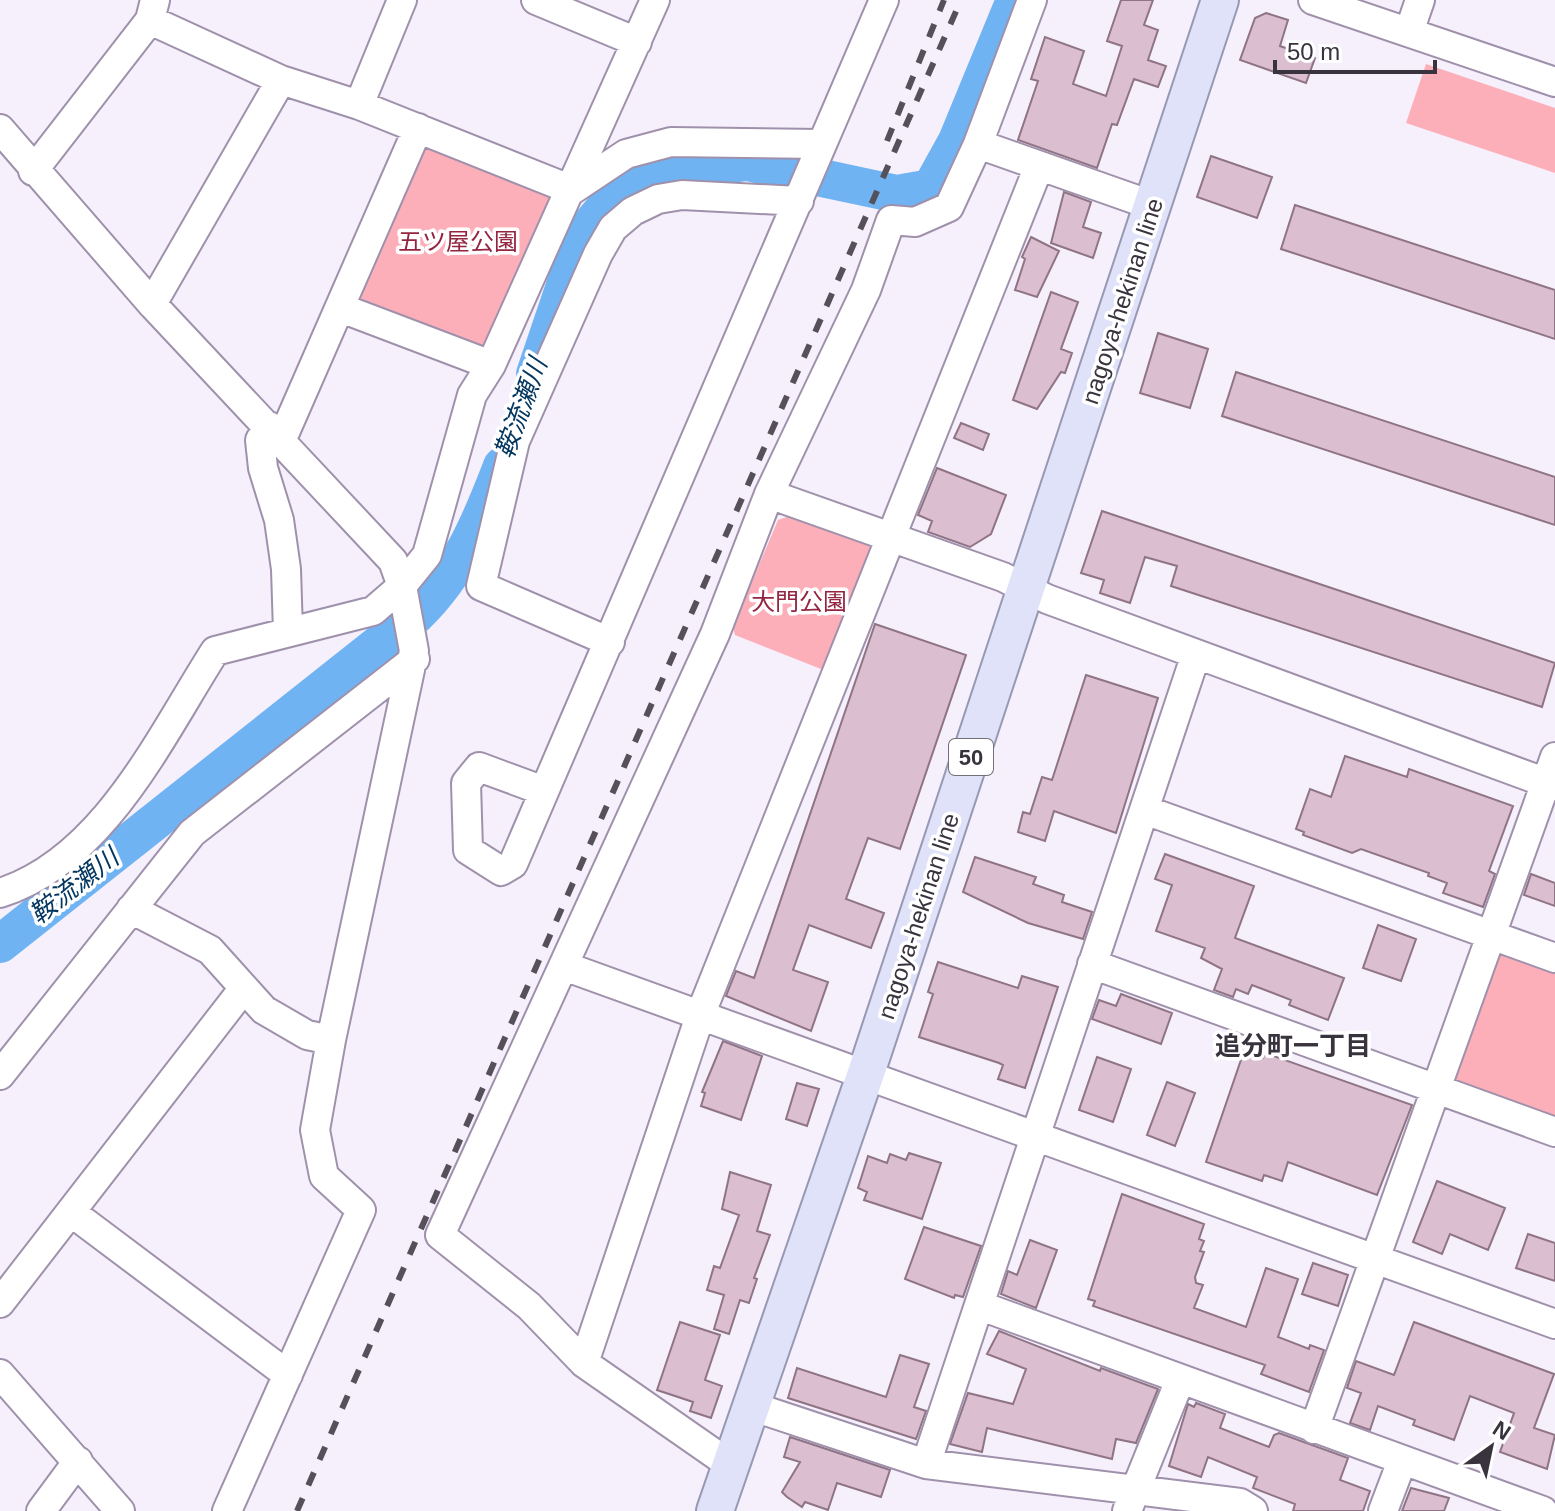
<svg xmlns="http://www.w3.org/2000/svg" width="1555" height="1511" viewBox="0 0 1555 1511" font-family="Arial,'Noto Sans JP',sans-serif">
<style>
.green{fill:#fcafb9}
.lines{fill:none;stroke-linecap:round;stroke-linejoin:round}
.river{stroke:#70b3f3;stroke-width:38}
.building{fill:#dbbed0;stroke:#8f7485;stroke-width:2}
.minor-casing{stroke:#9f91ab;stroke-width:32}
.major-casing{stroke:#9798b4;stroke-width:40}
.minor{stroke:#fff;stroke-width:28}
.major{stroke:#dfe2f8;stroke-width:36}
.rail{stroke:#56505b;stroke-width:6;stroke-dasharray:14 14;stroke-linecap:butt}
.labels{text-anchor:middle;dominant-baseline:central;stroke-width:7;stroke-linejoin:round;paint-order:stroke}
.shield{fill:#fff;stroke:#747078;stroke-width:2}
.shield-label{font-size:22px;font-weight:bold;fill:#39333e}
.park-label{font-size:24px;fill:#932541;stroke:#fff}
.street-label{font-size:24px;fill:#39333e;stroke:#fff}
.water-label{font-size:26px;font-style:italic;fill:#033760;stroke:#fff}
.neighbourhood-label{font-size:26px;font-weight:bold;fill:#39333e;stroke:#fff}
</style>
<rect width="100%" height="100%" fill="#f6f0fc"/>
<path class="green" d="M1426,64l129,44v65l-149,-50z
M421,146l135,52 -67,148 -8,6 -123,-48 -1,-10z
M789,516l80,29 4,9 -45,110 -7,5 -86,-34 -2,-8 45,-107z
M1507,950l48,18v154l-98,-35 -4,-10 45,-122z"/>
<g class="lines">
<path class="river" d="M535,374l40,-118 18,-34 10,-12 49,-36 95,-12 150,32 34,-6 26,-47 58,-141
M0,944l417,-330c43,-42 64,-93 85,-148"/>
</g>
<path class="building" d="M1121,0h32l-9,25 14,5 -10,30 18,6 -8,21 -24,-8 -17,46 -5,-1 -15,44 -79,-28 20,-59 -7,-2 14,-42 39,14 -11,33 33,12 16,-50 -15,-5z
M1266,13l22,7 -8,26 35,12 -9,25 -66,-23 15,-42z
M1211,156l61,21 -15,41 -60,-21z
M1064,192l27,10 -8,25 18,6 -8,25 -42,-15z
M1295,205l260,85v49l-274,-90z
M1031,237l28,14 -22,46 -22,-7 10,-31 -3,-2z
M1051,292l27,10 -17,47 11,4 -7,20 -4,-1 -24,37 -24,-9z
M1158,333l50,16 -18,59 -50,-15z
M1236,372l319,105v48l-333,-109z
M961,423l28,11 -6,16 -29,-12z
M937,468l69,27 -15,39 -21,13 -42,-15 4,-11 -14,-6z
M1102,511l453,152 -13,44 -371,-121 6,-20 -32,-9 -15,46 -30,-10 4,-13 -23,-7z
M875,624l91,31 -66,194 -32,-11 -22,61 38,14 -13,35 -62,-23 -16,45 35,12 -17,49 -85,-35 10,-25 18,7z
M1086,675l72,23 -42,135 -62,-22 -9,30 -27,-9 5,-20 7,2 12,-37 10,3z
M1345,756l62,21 2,-8 104,37 -24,65 6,3 -12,33 -40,-14 4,-10 -19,-7 1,-3 -68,-24 -9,4 -49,-18 1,-3 -8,-3 14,-40 21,8z
M1165,854l89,32 -19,52 109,40 -16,42 -39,-15 2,-5 -39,-15 -4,9 -12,-5 -3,8 -19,-7 8,-21 -21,-11 4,-10 -49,-17 16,-46 -17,-6z
M975,857l61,20 -3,7 31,11 -2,7 30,10 -9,27 -55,-16 -65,-31z
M1531,874l24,9v23l-31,-11z
M1378,925l38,14 -15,42 -38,-13z
M938,962l80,26 4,-12 36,11 -33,101 -27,-9 5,-14 -4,-2 -80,-26 14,-43 -5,-2z
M1121,994l51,19 -11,31 -69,-25 7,-19 17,6z
M723,1041l39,15 -21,64 -40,-14 4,-13 -3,-1z
M1244,1051l19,7 2,-5 147,52 -35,90 -89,-33 -6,19 -18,-6 -2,6 -56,-19z
M1097,1057l34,12 -18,53 -34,-12z
M1167,1082l28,11 -20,53 -28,-11z
M797,1083l22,6 -12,37 -21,-7z
M909,1153l32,10 -19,56 -58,-19 3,-8 -9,-4 10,-32 19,7 3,-9 16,6z
M730,1172l41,13 -14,46 13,4 -16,43 3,1 -8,24 -9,-3 -11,34 -15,-5 10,-34 -17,-5 7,-24 6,2 19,-53 -17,-6z
M1437,1181l68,27 -17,42 -38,-16 -8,20 -29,-12z
M1122,1194l82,30 -5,15 5,2 -4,10 4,1 -9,25 1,6 7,2 -9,23 52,19 20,-59 32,11 -20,58 31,12 1,-4 14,5 -15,42 -48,-18 4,-9 -172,-59 2,-5 -7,-2z
M924,1227l57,19 -18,51 -8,-2 -1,3 -49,-19z
M1528,1234l27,9v38l-39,-13z
M1030,1240l27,10 -21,58 -35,-14 7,-23 9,4z
M1313,1263l35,12 -10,31 -36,-12z
M680,1322l40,13 -15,45 17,6 -11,32 -21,-7 3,-9 -36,-12z
M1414,1322l140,52 -20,54 21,7 -8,34 -47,-17 14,-39 -44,-17 -16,44 -41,-15 2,-5 -37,-14 -8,24 -20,-7 11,-30 -14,-5 9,-27 38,14z
M999,1331l101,40 1,-3 57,21 -22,54 -20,-4 -4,20 -125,-31 -5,24 -32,-8 18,-51 45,11 13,-35 -39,-15z
M900,1355l29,9 -15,43 12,4 -10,28 -128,-41 9,-30 89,29z
M1196,1403l29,11 -5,14 49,19 5,-12 5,-2 69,25 -8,22 30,11 -7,20h-70l2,-7 -42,-16 4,-11 -49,-20 -7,20 -32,-11 19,-62 6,3z
M790,1437l100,33 -9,27 -44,-14 -9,27 -23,-8 -3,5 -15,-10 -5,-5 18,-30 -16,-5z
M1411,1488l38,10 -5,13h-42z"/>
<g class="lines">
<g class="minor-casing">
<path id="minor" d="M536,0l101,42
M1313,0l242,82
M150,20l131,60 78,25 213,85
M1409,32l11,-32
M359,105l43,-105
M0,129l152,175 241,257 9,25 12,65 -83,389 -16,90 9,46 37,34 -134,301
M978,144l54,-144
M33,171l117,-151 5,-20
M572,190l54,-36 45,-12 150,2
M152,304l129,-224
M341,308l150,57
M269,426l-9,14 3,28 16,52 7,49 2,63
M282,439l136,-311
M769,494l234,83 44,22 508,187
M610,642l-129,-56 34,-145 83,-187 15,-26 20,-17 25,-12 24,-4 117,6
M544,791l-65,-24 -13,16 2,67 33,21 12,-7c124,-288 246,-577 371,-864
M1145,810l410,148
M0,893c104,-33 160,-156 215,-242l158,-40 29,-25 25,-31 45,-160 19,-30 164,-365
M131,909l79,41 54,60 43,25 24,5
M1092,964l463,168
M564,966l991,358
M0,1075l192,-242 223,-174
M71,1212l217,163
M0,1303l244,-315
M981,1306l562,205
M584,1363l117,-350 338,-847
M0,1374l120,137
M751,1406l175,58 314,39 13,8
M1314,1429l241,-672
M926,1464l270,-810
M732,1466l-148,-103 -55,-57 -89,-71 275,-601 54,-140 97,-204 25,-70 24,2 34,-15 29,-63 176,62
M41,1511l37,-50
M1127,1511l53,-131
M1383,1511l19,-50"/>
</g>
<g class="major-casing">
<path id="major" d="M715,1511l151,-438 354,-1073"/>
</g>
<use href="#minor" class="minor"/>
<use href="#major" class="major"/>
<path class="rail" d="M887,141l57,-141
M297,1511l664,-1511"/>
</g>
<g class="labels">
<rect class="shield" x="949" y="739" width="44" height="36" rx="6"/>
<g class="shield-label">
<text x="971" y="757">50</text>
</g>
<g class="park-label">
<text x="458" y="241">五ツ屋公園</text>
<text x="799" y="601">大門公園</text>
</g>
<g class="street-label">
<text transform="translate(1122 301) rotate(-72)">nagoya-hekinan line</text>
<text transform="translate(918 916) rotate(-72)">nagoya-hekinan line</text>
</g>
<g class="water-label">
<text transform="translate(521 408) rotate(-70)">鞍流瀬川</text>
<text transform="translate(74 886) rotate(-38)">鞍流瀬川</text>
</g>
<g class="neighbourhood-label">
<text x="1293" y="1046">追分町一丁目</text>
</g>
</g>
<g transform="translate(1491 1447) rotate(33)" stroke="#ffffff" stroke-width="6" paint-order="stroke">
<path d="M0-6L14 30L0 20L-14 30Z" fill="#39333e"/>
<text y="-12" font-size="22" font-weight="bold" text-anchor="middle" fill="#39333e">N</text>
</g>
<path d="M1275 60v12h160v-12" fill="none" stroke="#39333e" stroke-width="4"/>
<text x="1287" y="60" font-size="24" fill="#39333e" stroke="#ffffff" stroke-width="6" paint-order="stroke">50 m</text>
</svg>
